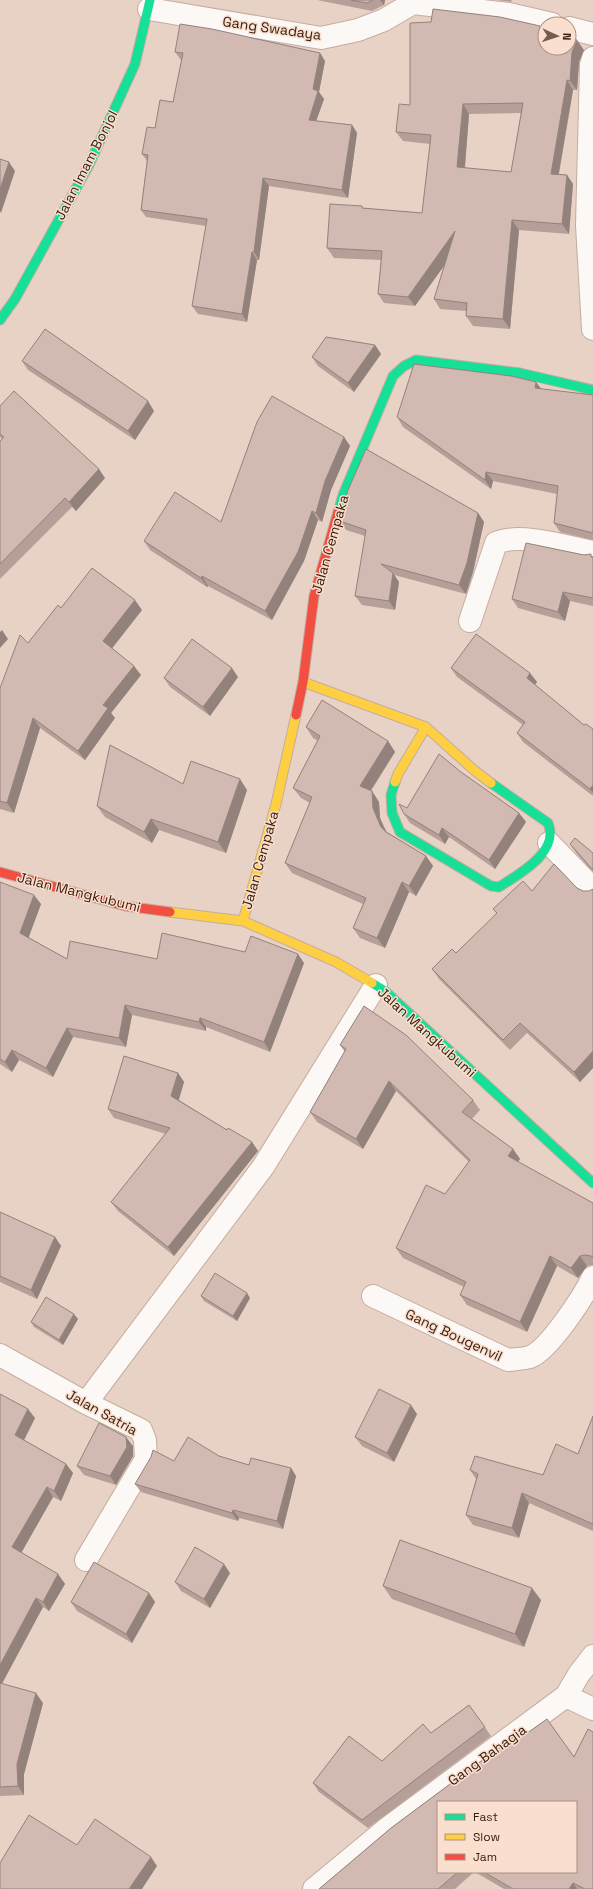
<svg xmlns="http://www.w3.org/2000/svg" width="593" height="1889" viewBox="0 0 593 1889" font-family="'Space Grotesk',sans-serif">
<style>
.lines{fill:none;stroke-linecap:round;stroke-linejoin:round}
.street-casing{stroke:#c4ada0;stroke-width:24}
.fast-casing{stroke:#c4ada0;stroke-width:11}
.slow-casing{stroke:#c4ada0;stroke-width:11}
.jam-casing{stroke:#c4ada0;stroke-width:11}
.street{stroke:#fcf8f6;stroke-width:22}
.fast{stroke:#16e098;stroke-width:9}
.slow{stroke:#ffcf43;stroke-width:9}
.jam{stroke:#f24e42;stroke-width:9}
.wall{fill:#b59f98;fill-rule:evenodd}
.shaded-wall{fill:#93827c}
.building{fill:#d2b9b1;stroke:#93827c;fill-rule:evenodd}
.labels{text-anchor:middle;dominant-baseline:central;stroke-width:3;stroke-linejoin:round;paint-order:stroke}
.street-label{font-size:14px;fill:#361d0d;stroke:#fadece}
</style>
<rect width="100%" height="100%" fill="#e8d2c5"/>
<g class="lines">
<g class="street-casing">
<path id="street" d="M413,3l96,11 43,10
M149,9l172,29 37,-8 26,-10 29,-17
M569,28l24,6
M593,58l-2,7 -4,160 6,104
M470,621l26,-78c23,-11 72,4 97,9
M549,843l44,46
M373,1296l135,64c7,-1 15,-1 22,-3 19,-7 54,-61 63,-80
M0,1355l86,48 55,27 4,10 1,19 -60,101
M86,1403l177,-236 113,-182
M566,1696l27,13
M314,1889l75,-62 177,-131 13,-22 14,-18"/>
</g>
<g class="fast-casing">
<path id="fast" d="M0,320l15,-21 74,-134 46,-101 15,-64
M338,512l5,-17 50,-119 11,-10 12,-6 104,13 73,17
M395,782l-4,13 1,18 8,19 91,54 8,1c20,-13 61,-35 49,-64l-57,-40
M372,983l13,8 208,192"/>
</g>
<g class="slow-casing">
<path id="slow" d="M303,682l123,45 -28,47 -3,8
M426,727l49,44 16,12
M170,912l73,9 93,41 36,21
M243,921l33,-117 20,-89"/>
</g>
<g class="jam-casing">
<path id="jam" d="M296,715l7,-33 11,-86 24,-84
M0,872l125,34 45,6"/>
</g>
<use href="#street" class="street"/>
<use href="#fast" class="fast"/>
<use href="#slow" class="slow"/>
<use href="#jam" class="jam"/>
</g>
<path class="wall" d="M317,0h68l-1,5 -12,6z
M496,0h16l-1,2z
M545,48l39,2 -5,12 -2,28h-4l-14,84 8,1 6,9 -4,50 -50,-4 -9,99 -37,-3 -7,-10 1,-5 -27,-2 -6,-10 10,-33 -29,40 -31,-3 -6,-9 3,-34 -47,-2 -7,-10 37,-40 58,5 8,-69 -27,-3 -7,-9 14,-27zM521,113l-10,59 -46,-4 4,-54z
M175,52l145,1 5,8 -6,31 5,7 -8,22 36,4 5,8 -9,65 -79,-12 -10,74h-2l-10,62 -49,-8 -6,-8 14,-80 -60,-9 -5,-7 6,-49 -5,-7 13,-26 18,-26 9,-42h-1z
M375,345l6,9 -27,38 -36,-26 -6,-9z
M22,361l132,50 -19,29 -107,-70z
M541,389l52,6v145l-33,-8 -6,-9 3,-29 -64,-13 -2,8 -88,-62 -6,-10z
M0,406l105,72 -29,33 -4,-4 -72,72v-138l2,-2 -2,-2z
M344,437l6,9 -19,44 -9,32 -4,-2 -14,41 -32,59 -64,-34 -1,1 -57,-37 -6,-9 77,-19z
M478,513l6,9 -11,50 -7,22 -72,-19 5,7 -4,28 -33,-5 -7,-9 10,-60 -19,-6 -6,-9z
M584,555l9,1v50l-23,-5 -5,20 -47,-13 -6,-9z
M61,608l81,2 -30,38 29,27 -30,38 4,5 -30,42 -45,-32 -26,85 -14,-4v-121l28,-45z
M451,668l79,5 7,9 -2,3 49,40 9,4v67l-70,-54 -6,-9 6,-8 -66,-48z
M238,677l-28,39 -40,-29 -6,-9z
M306,727l82,14 7,11 -24,39h1l7,11 1,16 7,14 39,24 7,10 -17,30 -7,-4 -24,56 -25,-10 -7,-10 10,-24 -71,-31 -7,-10 25,-60 -9,-5 -8,-10 25,-47 -5,-3z
M461,772l58,41 7,9 -31,47 -46,-32 -4,7 -35,-21 -6,-9 3,-6z
M183,784l64,6 -21,63 -67,-23 -7,13 -47,-26 -8,-11z
M570,844l23,9v19l-16,-18z
M0,882l41,22 -13,33 39,22h90l88,-7 59,11 -34,89 -64,-25v4l-74,-16 -6,32 -53,-10 -20,40 -34,-17 -7,12 -12,-8z
M577,888l6,3h6l4,-2v179l-13,14 -53,-49 -17,17 -71,-71 -7,-10 24,-16 41,-39 -4,-5 39,-18z
M340,1045l133,55 7,10 -8,9 41,30 7,10 -2,3 75,41v62l-6,1 -9,12 -21,-12 -30,66 -60,-27 -7,-10 4,-8 -61,-29 -7,-10 49,-54 24,-32 -73,-71 -33,58 -46,-27 -7,-10 35,-60z
M178,1073l6,9 -5,18 48,30 25,12 6,9 -84,105 -56,-45 -7,-9 55,-68 -52,-16 -6,-9z
M0,1212l55,25 6,9 -24,53 -37,-17z
M201,1296l49,2 -13,23 -33,-20z
M78,1319l-15,26 -29,-18 -3,-5z
M0,1394l35,24 -11,22 42,24 7,9 -12,28 -8,-4 -32,55 37,22 7,10 -16,27 -6,-4 -41,77 41,19 -19,71v21l-24,1z
M417,1414l-23,48 -32,-16 -7,-9z
M593,1416v115l-64,-28 -10,35 -46,-13 -7,-10 10,-36 -6,-9 73,5 35,-21z
M133,1446v10l-17,29 -32,-10 -7,-9z
M219,1456l30,9 42,3 5,8 -13,53 -44,-11 -1,3 -97,-29 -6,-8 39,-23z
M230,1573l-20,35 -29,-17 -6,-9z
M383,1586l158,14 -17,47 -132,-48z
M149,1593l6,9 -23,41 -55,-32 -6,-9z
M469,1705l22,31 -123,92 -49,-36 -6,-9 69,-22 49,-28z
M547,1719l27,38 14,-28 5,3v157h-89l-29,-17h101v-70h-138v70h36l-19,17h-136l72,-61 129,-96 3,4z"/>
<path class="shaded-wall" d="M380,0h5l-1,5z
M540,26l5,7v7l-5,-8z
M577,40l7,10 -5,12 -2,28 -7,-9 2,-29z
M320,53l5,8 -6,31 5,7 -10,28 -5,-7 4,-31z
M567,80l6,10 -16,93 -6,-9z
M463,104l6,10 -5,63 -7,-10z
M352,125l5,8 -9,65 -6,-8z
M9,162l6,9 -14,42 -1,-2v-22z
M567,175l6,9 -4,50 -7,-10z
M263,178l6,8 -10,74 -5,-8z
M512,220l7,10 -9,99 -7,-10z
M455,231l7,10 -47,65 -7,-9z
M252,252l5,8 -10,62 -5,-8z
M375,345l6,9 -27,38 -6,-9z
M536,382l7,9 -8,-3z
M148,401l6,10 -19,29 -7,-9z
M344,437l6,9 -19,44 -9,32 -6,-9 9,-32z
M99,469l6,9 -29,33 -7,-9z
M486,472l7,9 -2,8 -6,-9z
M312,511l6,9 -14,41 -32,59 -7,-9z
M478,513l6,9 -11,50 -7,22 -7,-9z
M393,573l6,9 -4,28 -6,-9z
M202,576l6,10 -1,1 -6,-9z
M563,592l7,9 -5,20 -7,-9z
M135,600l7,10 -32,41 -7,-10z
M2,630l6,9 -8,9v-16z
M134,666l7,9 -30,38 4,5 -30,42 -7,-9 25,-46z
M232,668l6,9 -28,39 -7,-9z
M530,673l7,9 -4,5 -6,-9z
M33,718l7,10 -26,85 -7,-10z
M388,741l7,11 -28,44 -7,-10z
M240,779l7,11 -21,63 -8,-11z
M593,785v8l-3,-4z
M372,791l7,11 1,16 8,19 -7,-10 -8,-19z
M519,813l7,9 -31,47 -6,-9z
M151,819l8,11 -7,13 -8,-11z
M442,828l7,9 -4,7 -6,-9z
M426,856l7,10 -17,30 -7,-10z
M402,882l7,10 -24,56 -8,-10z
M34,895l7,9 -14,38 -7,-9z
M298,954l6,9 -34,89 -6,-10z
M125,1005l7,10 -6,32 -7,-9z
M200,1018l6,9v4l-7,-9z
M67,1028l6,9 -20,40 -7,-9z
M12,1050l7,10 -7,12 -7,-10z
M593,1051v17l-13,14 -6,-10z
M178,1073l6,9 -7,23 -6,-9z
M389,1081l7,10 -33,58 -7,-10z
M252,1142l6,9 -84,105 -6,-9z
M513,1149l7,10 -5,7 -7,-10z
M55,1237l6,9 -24,53 -6,-9z
M550,1256l7,10 -30,66 -7,-10z
M580,1256l7,10 -9,12 -7,-10z
M247,1293l3,5 -13,23 -4,-5z
M74,1314l4,5 -15,26 -4,-5z
M411,1405l6,9 -23,48 -7,-9z
M28,1409l7,9 -13,26 -7,-9z
M126,1437l7,9v10l-17,29 -6,-9z
M66,1464l7,9 -12,28 -7,-10z
M291,1468l5,8 -13,53 -6,-8z
M47,1487l6,10 -34,60 -7,-10z
M522,1493l7,10 -10,35 -7,-10z
M233,1510l6,8 -1,3 -6,-8z
M224,1564l6,9 -20,35 -6,-9z
M58,1574l7,10 -16,27 -6,-9z
M532,1588l9,12 -17,47 -9,-13z
M149,1593l6,9 -23,41 -6,-9z
M36,1598l7,9 -43,80v-22z
M36,1693l7,10 -19,71v21l-6,-9 -1,-22z
M151,1857l6,9 -15,23h-13z
M573,1883l4,6h-8z"/>
<path class="building" d="M351,0h22l-6,3z
M433,9l67,8 40,9v6l5,1v15h24v-10l8,2 -5,12 -2,29 -3,-1 -16,94 16,1 -5,49 -50,-4 -9,99 -37,-3 1,-13 -33,-4 21,-68 -47,66 -30,-3 4,-43 -55,-3 3,-44 32,2v2l60,5 9,-78 -35,-3 3,-28 11,1v-82l21,-1zM523,103l-12,69 -54,-5 6,-63z
M180,24l32,5 108,24 -7,36 5,2 -9,29 43,5 -10,65 -79,-12 -9,74h-2l-10,62 -50,-8 15,-87 -66,-9 7,-55 -6,-1 5,-27 8,1 5,-28 13,2 10,-49 -8,-1z
M0,159l9,3 -9,27z
M45,329l103,72 -20,30 -106,-70z
M326,337l49,8 -27,38 -36,-26z
M414,364l97,12 25,6 -1,6 58,7v138l-39,-10 4,-37 -72,-14 -1,8 -88,-63z
M14,391l85,78 -30,33 -4,-4 -65,66v-123l4,-4 -4,-3v-28z
M272,396l72,41 -19,44 -9,32 -4,-2 -14,41 -33,59 -63,-35 -1,2 -57,-37 31,-49 46,30 36,-100z
M366,449l112,64 -11,50 -8,22 -78,-21 12,9 -4,28 -34,-5 11,-66 -26,-9 8,-31z
M526,543l58,12 7,-1v3h2v41l-30,-6 -5,20 -46,-13z
M92,568l43,32 -32,41 31,25 -31,39 5,3 -30,43 -45,-33 -26,85 -7,-2v-113l20,-53 8,8 30,-38 3,3z
M476,634l54,39 -3,5 57,47 2,-1 7,5v56l-3,4 -73,-56 8,-11 -74,-54z
M192,639l40,29 -29,39 -39,-29z
M322,700l66,41 -28,45 12,5 1,17 8,19 5,5 40,24 -17,30 -7,-4 -25,56 -24,-10 13,-30 -81,-35 27,-66 -19,-9 27,-52 -14,-9z
M110,745l73,39 8,-23 49,18 -22,63 -67,-23 -7,13 -47,-26z
M439,754l22,18 58,41 -30,47 -47,-32 -3,7 -35,-21 -5,-10 8,4z
M575,838l18,15v17l-23,-26z
M554,864l23,24 6,3h6l4,-2v162l-19,21 -54,-49 -17,17 -71,-71 20,-20 4,4 41,-40 -4,-4 30,-28 9,10z
M0,882l34,13 -14,38 47,26 3,-18 87,18 5,-26 83,19 6,-16 47,18 -34,88 -64,-24 -1,4 -74,-17 -6,33 -52,-10 -21,40 -34,-18 -7,12 -5,-3z
M364,1006l42,29 67,65 -11,12 51,37 -5,7 85,47v54l-2,-1 -6,-1 -5,1 -9,12 -21,-12 -30,66 -60,-27 6,-13 -70,-34 30,-63 19,9 25,-34 -81,-79 -33,58 -46,-27 36,-63 -6,-4z
M124,1056l54,17 -7,23 56,34 1,-2 24,14 -84,105 -57,-45 59,-74 -62,-19z
M0,1212l55,25 -24,53 -31,-14z
M215,1273l32,20 -14,23 -32,-20z
M46,1297l28,17 -15,26 -28,-18z
M379,1389l32,16 -24,48 -32,-16z
M0,1394l28,15 -13,26 51,29 -12,27 -7,-4 -35,60 46,27 -15,28 -7,-4 -36,67z
M593,1416v108l-71,-31 -10,35 -46,-13 12,-41 -8,-4 5,-14 68,19 13,-31 22,10z
M99,1423l27,14 1,10 -17,29 -33,-10z
M188,1437l31,19 30,9 2,-7 40,10 -14,53 -44,-11 -1,3 -97,-29 16,-27 2,-7 21,11z
M400,1540l132,48 -17,46 -132,-48z
M195,1547l29,17 -20,35 -29,-17z
M94,1562l55,31 -23,41 -55,-32z
M0,1683l36,10 -19,71 1,22 -18,1z
M469,1705l16,22 -123,93 -49,-37 36,-47 33,25 41,-37 8,9z
M547,1719l27,38 14,-28 5,3v157h-8l-12,-6 -4,6h-56l-29,-17h92v-70h-138v70h20l-20,17h-119l72,-61 129,-96 3,4z
M29,1815l48,30 18,-26 56,38 -22,32h-129v-26z"/>
<g class="labels">
<g class="street-label">
<text transform="translate(272 28) rotate(8)">Gang Swadaya</text>
<text transform="translate(86 165) rotate(-63)">Jalan Imam Bonjol</text>
<text transform="translate(330 544) rotate(-74)">Jalan Cempaka</text>
<text transform="translate(260 860) rotate(-74)">Jalan Cempaka</text>
<text transform="translate(79 892) rotate(14)">Jalan Mangkubumi</text>
<text transform="translate(427 1032) rotate(42)">Jalan Mangkubumi</text>
<text transform="translate(454 1335) rotate(25)">Gang Bougenvil</text>
<text transform="translate(102 1412) rotate(29)">Jalan Satria</text>
<text transform="translate(487 1755) rotate(-36)">Gang Bahagia</text>
</g>
</g>
<rect x="437" y="1801" width="140" height="72" fill="#fadece" stroke="#ac9181"/>
<rect x="445" y="1814" width="20" height="6" fill="#16e098" stroke="#ac9181"/>
<text x="473" y="1821" font-size="12" fill="#361d0d">Fast</text>
<rect x="445" y="1834" width="20" height="6" fill="#ffcf43" stroke="#ac9181"/>
<text x="473" y="1841" font-size="12" fill="#361d0d">Slow</text>
<rect x="445" y="1854" width="20" height="6" fill="#f24e42" stroke="#ac9181"/>
<text x="473" y="1861" font-size="12" fill="#361d0d">Jam</text>
<g transform="translate(557 36) rotate(93)"><circle r="19" fill="#fadece" stroke="#ac9181"/>
<path d="M0-3L7 15L0 10L-7 15Z" fill="#745c4d"/>
<text y="-6" font-size="11" font-weight="bold" text-anchor="middle" fill="#361d0d">N</text>
</g>
</svg>
